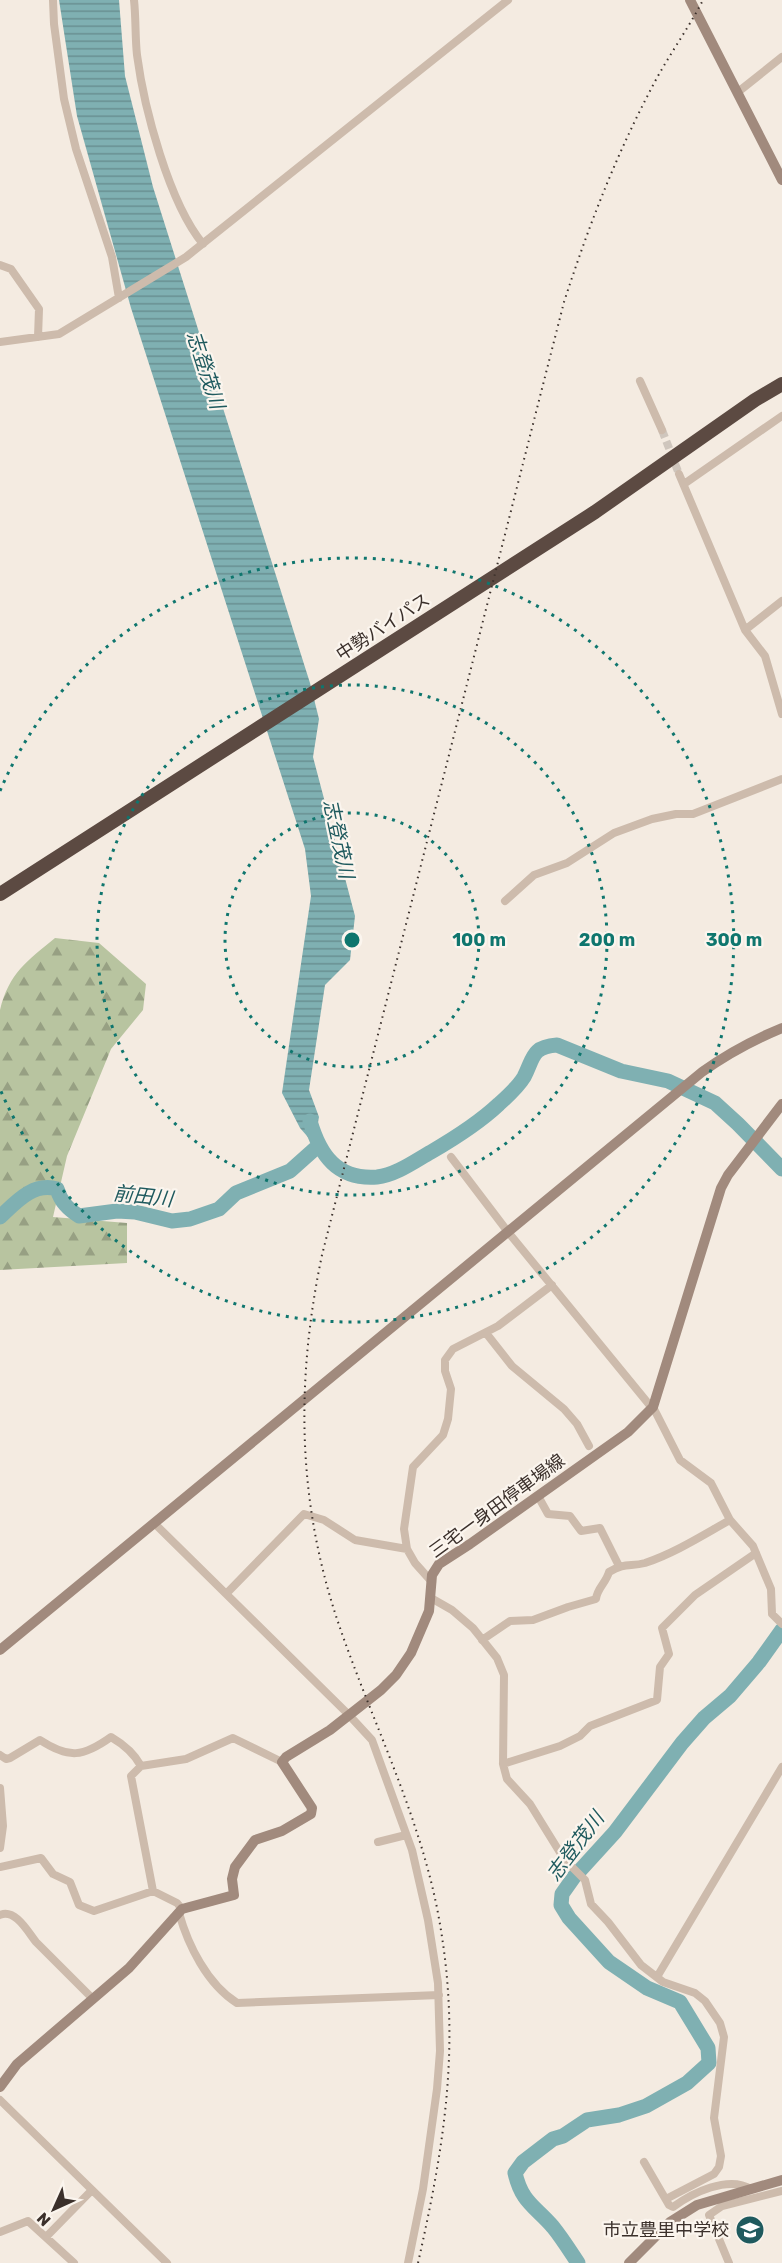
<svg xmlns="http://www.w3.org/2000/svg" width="782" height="2263" viewBox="0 0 782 2263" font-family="Rubik,'Noto Sans JP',sans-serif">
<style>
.forest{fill:url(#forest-firs)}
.water{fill:url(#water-rules)}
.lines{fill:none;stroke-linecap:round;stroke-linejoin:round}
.river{stroke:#7fb0b2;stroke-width:15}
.street-tunnel{stroke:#cfc6bd;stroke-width:8;stroke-dasharray:8 4;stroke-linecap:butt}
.street{stroke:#cdbbac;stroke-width:8}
.secondary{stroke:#a18a7d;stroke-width:10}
.highway{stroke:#5c4a42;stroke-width:14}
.rail{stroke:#3b302b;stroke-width:2;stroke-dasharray:1.5 4.5;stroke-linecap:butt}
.ring{fill:none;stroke:#0f766e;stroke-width:3;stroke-dasharray:3 6}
.labels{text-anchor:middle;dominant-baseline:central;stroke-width:4.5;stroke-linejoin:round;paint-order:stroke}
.street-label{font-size:18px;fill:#3b302b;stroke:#fbf5ee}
.poi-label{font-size:18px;fill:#3b302b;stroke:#fbf5ee;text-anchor:end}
.water-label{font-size:20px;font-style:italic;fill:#1f5a5e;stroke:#fbf5ee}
.centre{fill:#0f766e;stroke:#fbf5ee;stroke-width:3}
.ring-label{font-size:18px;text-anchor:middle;font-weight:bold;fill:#0f766e;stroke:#fbf5ee;stroke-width:4.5;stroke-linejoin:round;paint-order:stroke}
</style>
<defs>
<pattern id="forest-firs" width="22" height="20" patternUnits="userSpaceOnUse" patternTransform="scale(1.5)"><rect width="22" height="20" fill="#b8c4a0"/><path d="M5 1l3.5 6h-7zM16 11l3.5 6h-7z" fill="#97a083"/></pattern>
<pattern id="water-rules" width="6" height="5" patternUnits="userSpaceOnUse" patternTransform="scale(1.5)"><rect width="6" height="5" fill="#7fb0b2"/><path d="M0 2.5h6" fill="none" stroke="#699091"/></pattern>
</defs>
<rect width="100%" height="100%" fill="#f4ebe1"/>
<path class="forest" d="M55,938l44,5 47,41 -3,26 -32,39 -44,107 -14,61 74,6v40l-127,7v-260c9,-37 27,-49 55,-72z"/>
<path class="water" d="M59,0h60l6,76 28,111 157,496 9,36 -6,38 42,159 -5,44 -25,25 -16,105 10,27 -5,27 -14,-16 -18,-35 29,-197 -6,-47 -174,-541 -54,-192z"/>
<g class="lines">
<path class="river" d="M310,1121c10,34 27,59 67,56 19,-2 38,-16 54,-25 24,-14 48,-29 68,-48 9,-8 19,-17 25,-27 10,-19 7,-30 33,-32l64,26 47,10 47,22 23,21 44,45
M0,1217c16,-15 33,-35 57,-28 4,13 11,20 22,27l38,-5 18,1 37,9 18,-2 29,-10 17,-16 54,-22 28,-25
M578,2263c-8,-12 -16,-25 -25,-36 -18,-21 -31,-24 -38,-54l8,-11 30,-23 10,-3 24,-16 32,-5 27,-9 41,-23 22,-20 -1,-15 -28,-46 -33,-14 -38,-26 -40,-44 -8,-13 1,-11 12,-17 41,-45 67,-89 22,-25 26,-22 29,-34 23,-32"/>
<path class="street-tunnel" d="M662,430l17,44"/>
<path class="street" d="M53,0l1,24 10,75 12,50 36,108 7,41
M134,0c2,18 1,37 3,55 7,53 32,148 66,189
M738,92l44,-35
M0,265l11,4 28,40 -1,28
M0,342l59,-8 127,-77 322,-257
M640,381l22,49
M679,474l66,156 20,26 17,58
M684,484l98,-68
M745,630l37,-29
M505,901l29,-26 33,-12 47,-30 38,-14 24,-5h17l89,-35
M451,1157l57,75 144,176
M486,1333l26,33 52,43 13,15 12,22
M653,1407l27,53 31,23 19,37 23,26 18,43 1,25 10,10
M538,1496l10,18 22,2 11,15 19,-3 19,38
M154,1523l194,191 24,26 40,110 16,70 10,63 2,68 -3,38 -14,100 -15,74
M432,1582l-17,-19 -8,-14 -3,-20 9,-62 30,-32 5,-16 3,-30 -6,-18v-11l8,-11 45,-23 54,-41
M226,1594l78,-80 20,6 31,20 52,9
M431,1598l21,12 21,18 24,30 7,17 -1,89 4,15 23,25 34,55 21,21 6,24 17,18 33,43 22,17 32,11 10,8 15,22 4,14 -10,81 7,38 -2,11 -5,7 -48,25
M482,1640l28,-19 23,-1 35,-13 28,-8c1,-11 10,-16 13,-27 16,-10 21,-5 36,-9 30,-10 58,-28 85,-43
M0,1755l6,4 4,-1 30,-18c29,19 43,17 71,-3 12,7 23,16 30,29
M503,1764l57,-18 20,-10 10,-10 67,-26 3,-33 9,-13 -7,-26 33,-33 61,-42
M0,1788l3,38 -3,22
M378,1842l28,-7
M0,1867l41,-9 12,16 17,8 9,23 15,6 59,-20
M182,1909l-5,-6 -24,-12 -22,-115 10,-10 45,-7 47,-21 49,24
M179,1913c9,32 28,71 58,90l202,-8
M0,1915c15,-7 28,17 36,27l57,57
M657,1977l125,-210
M0,2100l167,163
M644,2162l25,43 4,2c19,-14 55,-32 78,-18
M0,2232l28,-11 46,42
M46,2237l46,-47
M729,2263l-20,-48 13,-9 60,-15"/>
<path class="secondary" d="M690,0l92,180
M0,1650l702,-578c25,-18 51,-32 80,-44
M0,2087l17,-23 112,-96 53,-59 52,-14 -2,-16 3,-12 20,-27 27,-9 29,-17 1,-6 -30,-46 4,-5 44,-27 51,-40 15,-15 15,-22 18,-42 3,-36 7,-11 31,-20 158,-112 25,-25 68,-219 7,-13 54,-71
M629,2263l41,-41 27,-17 85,-25"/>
<path class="highway" d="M0,894l595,-382 160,-112 27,-16"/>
<path class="rail" d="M418,2263c28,-125 44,-227 19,-355 -20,-100 -68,-193 -100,-289 -40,-121 -41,-240 -15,-364l242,-953c24,-74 50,-142 86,-211 16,-32 37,-60 53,-91"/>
</g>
<g class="ring">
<circle cx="352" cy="940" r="127"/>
<circle cx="352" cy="940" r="255"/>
<path d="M0 791A382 382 0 1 1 0 1089"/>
</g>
<defs>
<g id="school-disc" transform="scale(1.5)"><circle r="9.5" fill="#1f5a5e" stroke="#fbf5ee"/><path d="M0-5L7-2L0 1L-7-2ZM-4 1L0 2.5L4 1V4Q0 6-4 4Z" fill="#fff"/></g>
</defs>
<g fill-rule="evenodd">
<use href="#school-disc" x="750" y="2230"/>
</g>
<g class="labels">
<g class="street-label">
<text transform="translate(383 627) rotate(-33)">中勢バイパス</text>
<text transform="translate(497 1506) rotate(-36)">三宅一身田停車場線</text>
</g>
<g class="poi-label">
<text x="729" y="2230">市立豊里中学校</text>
</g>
<g class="water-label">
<text transform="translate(206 370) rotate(72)">志登茂川</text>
<text transform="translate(339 839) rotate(78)">志登茂川</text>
<text transform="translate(143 1196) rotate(6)">前田川</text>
<text transform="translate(575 1846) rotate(-53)">志登茂川</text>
</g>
</g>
<circle cx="352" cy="940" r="9" class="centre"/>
<g class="ring-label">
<text x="479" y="946">100 m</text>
<text x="607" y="946">200 m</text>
<text x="734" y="946">300 m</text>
</g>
<g transform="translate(54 2209) rotate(225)" stroke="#fbf5ee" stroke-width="4.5" paint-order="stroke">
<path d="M0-4.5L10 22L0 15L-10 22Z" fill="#3b302b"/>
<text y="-9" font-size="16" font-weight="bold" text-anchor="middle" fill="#3b302b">N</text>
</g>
</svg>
